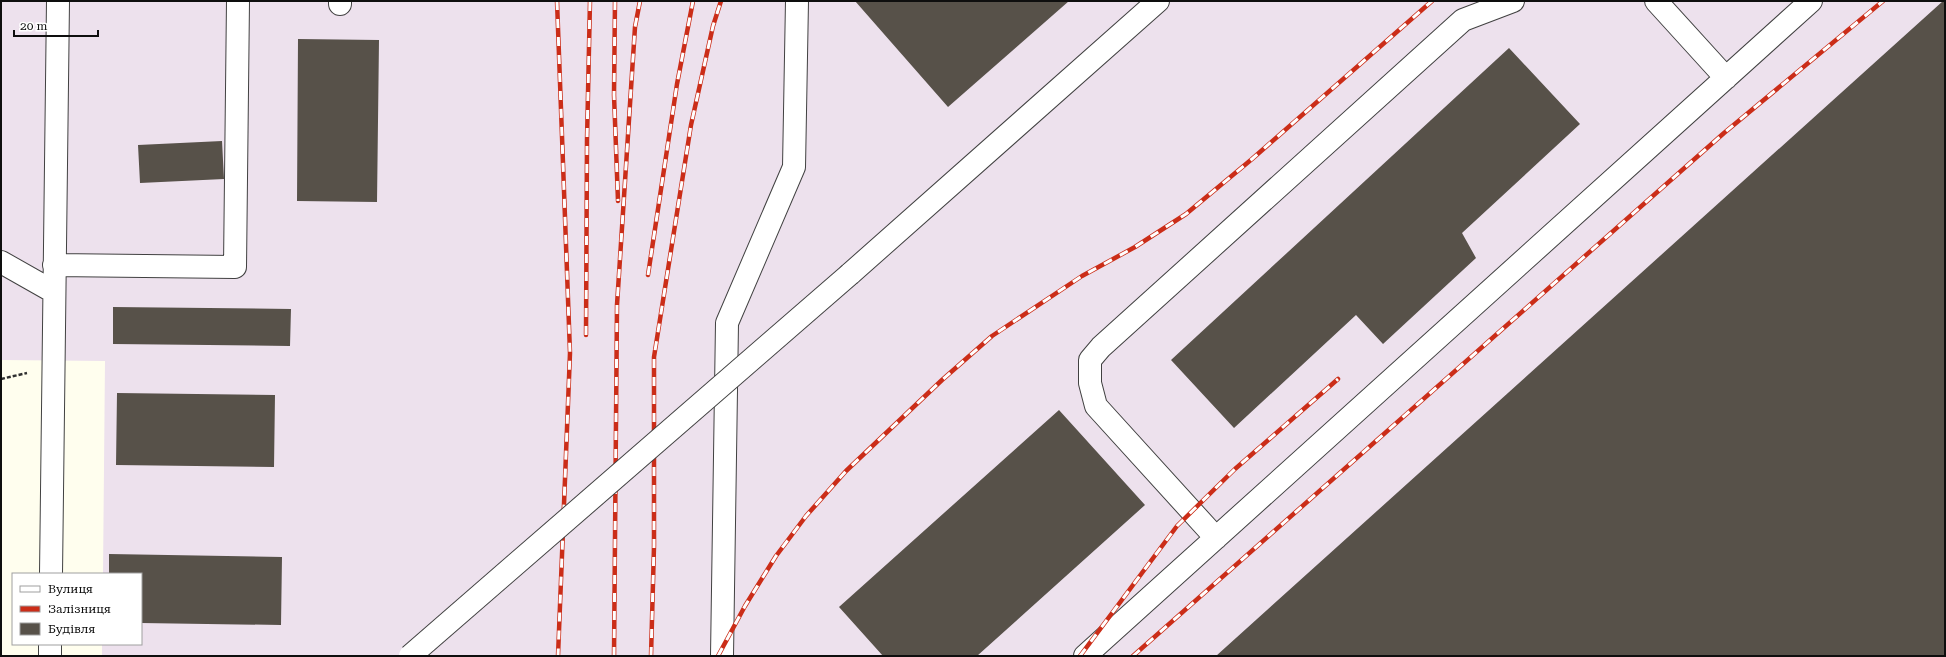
<svg xmlns="http://www.w3.org/2000/svg" width="1946" height="657" viewBox="0 0 1946 657" font-family="'Roboto Serif',serif">
<style>
.industrial{fill:#ede1ed}
.building{fill:#575149}
.lines{fill:none;stroke-linecap:round;stroke-linejoin:round}
.minor-casing{stroke:#414141;stroke-width:24}
.path{stroke:#303030;stroke-width:2.5;stroke-dasharray:4 2;stroke-linecap:butt}
.minor{stroke:#fff;stroke-width:22}
.rail-casing{stroke:#cb2d18;stroke-width:4.5}
.rail{stroke:#fff;stroke-width:3;stroke-dasharray:9;stroke-linecap:butt}
.minor-bridge-casing{stroke:#414141;stroke-width:24;stroke-linecap:butt}
.minor-bridge{stroke:#fff;stroke-width:22}
</style>
<rect width="100%" height="100%" fill="#fffeee"/>
<path class="industrial" d="M1,1h1944v655h-1843v-12h39v-70h-38l2,-213 -104,-1z"/>
<path class="building" d="M855,1h214l-121,106z
M1943,1h2v655h-729z
M298,39l81,1 -2,162 -80,-1z
M1509,48l71,76 -118,109 14,25 -93,86 -27,-29 -122,113 -63,-68z
M222,141l2,38 -84,4 -2,-38z
M113,307l178,2 -1,37 -177,-2z
M117,393l158,2 -1,72 -158,-2z
M1059,410l86,95 -168,151h-94l-44,-49z
M109,554l173,3 -1,68 -140,-2v-49h-32z"/>
<g class="lines">
<g class="minor-casing">
<path id="minor" d="M1656,1l70,77
M340,4v-3
M1,262l53,30
M54,265l181,2 3,-266
M850,274l308,-273
M1216,538l-120,-132 -6,-23v-23l11,-13 362,-327 50,-19
M51,574l7,-573
M50,656v-12
M722,656l5,-333 67,-156 3,-166
M1085,656l726,-655"/>
</g>
<path class="path" d="M1,379l26,-6"/>
<use href="#minor" class="minor"/>
<g class="rail-casing">
<path id="rail" d="M557,1l13,352 -12,303
M615,1l-1,94 4,106
M648,275l29,-191 16,-83
M586,335l1,-195 3,-139
M614,656l3,-351 18,-278 5,-26
M651,656l3,-110v-189l37,-232 22,-99 8,-25
M718,656l27,-50 31,-50 30,-40 40,-45 96,-91 50,-44 90,-60 53,-29 51,-33 66,-55 180,-158
M1080,656l97,-130 58,-57 103,-90
M1133,656l591,-523 159,-132"/>
</g>
<use href="#rail" class="rail"/>
<g class="minor-bridge-casing">
<path id="minor-bridge" d="M410,656l440,-382"/>
</g>
<use href="#minor-bridge" class="minor-bridge"/>
</g>
<rect width="1946" height="657" fill="none" stroke="#0e0e0e" stroke-width="4"/>
<rect x="12" y="573" width="130" height="72" fill="#ffffff" stroke="#9f9f9f"/>
<rect x="20" y="586" width="20" height="6" fill="#ffffff" stroke="#9f9f9f"/>
<text x="48" y="593" font-size="12" fill="#0e0e0e">Вулиця</text>
<rect x="20" y="606" width="20" height="6" fill="#cb2d18" stroke="#9f9f9f"/>
<text x="48" y="613" font-size="12" fill="#0e0e0e">Залізниця</text>
<rect x="20" y="623" width="20" height="12" fill="#575149" stroke="#9f9f9f"/>
<text x="48" y="633" font-size="12" fill="#0e0e0e">Будівля</text>
<path d="M14 30v6h84v-6" fill="none" stroke="#0e0e0e" stroke-width="2"/>
<text x="20" y="30" font-size="12" fill="#0e0e0e" stroke="#ffffff" stroke-width="3" paint-order="stroke">20 m</text>
</svg>
